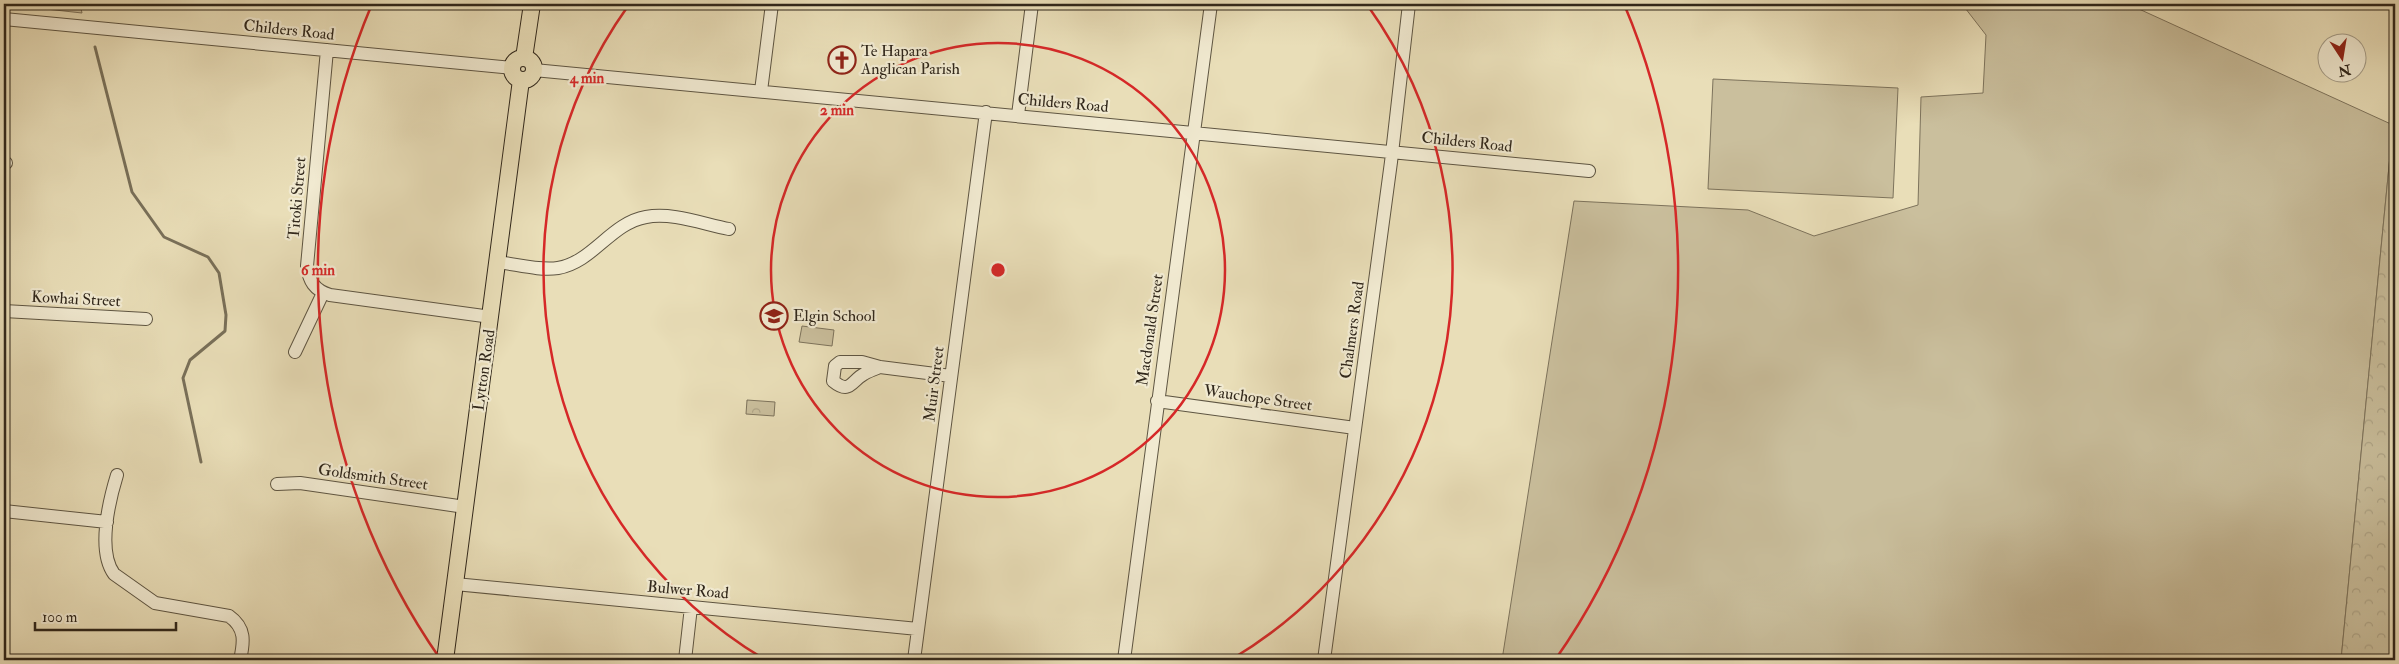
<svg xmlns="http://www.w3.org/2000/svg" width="2399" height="664" viewBox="0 0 2399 664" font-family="'IM FELL Double Pica',serif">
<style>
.grass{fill:#cabf9d;stroke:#7d735c}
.forest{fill:url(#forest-crowns);stroke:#7d735c}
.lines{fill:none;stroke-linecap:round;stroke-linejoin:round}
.stream{stroke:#797059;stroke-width:3}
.minor-casing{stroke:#5e5542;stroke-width:14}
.major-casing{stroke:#30271b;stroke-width:18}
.minor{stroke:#f1ead1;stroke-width:12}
.major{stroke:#e9deb8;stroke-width:16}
.ring{fill:none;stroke:#d62828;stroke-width:2.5}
.labels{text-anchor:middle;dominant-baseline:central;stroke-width:4.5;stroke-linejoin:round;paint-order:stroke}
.street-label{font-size:16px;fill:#30271b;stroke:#f1ead1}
.poi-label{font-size:16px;fill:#30271b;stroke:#f1ead1;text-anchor:start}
.centre{fill:#d62828;stroke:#f1ead1;stroke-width:2.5}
.ring-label{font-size:15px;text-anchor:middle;font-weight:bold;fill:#d62828;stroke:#f1ead1;stroke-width:4.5;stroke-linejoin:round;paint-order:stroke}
</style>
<defs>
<pattern id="forest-crowns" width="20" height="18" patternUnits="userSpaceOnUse" patternTransform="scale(1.25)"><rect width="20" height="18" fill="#cabf9d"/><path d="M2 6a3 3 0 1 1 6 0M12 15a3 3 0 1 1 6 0" fill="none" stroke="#aea487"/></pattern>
</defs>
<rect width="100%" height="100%" fill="#e9deb8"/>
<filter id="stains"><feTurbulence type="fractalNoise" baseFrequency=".004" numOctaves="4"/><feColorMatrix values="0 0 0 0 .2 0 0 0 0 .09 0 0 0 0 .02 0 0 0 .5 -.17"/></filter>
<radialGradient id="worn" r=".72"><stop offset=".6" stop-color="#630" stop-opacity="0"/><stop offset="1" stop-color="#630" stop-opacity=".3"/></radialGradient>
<path class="grass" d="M1962,4h166l265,121 -52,535h-839l72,-459 174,9 66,26 104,-31 3,-108 62,-4 3,-58z
M1713,79l185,9 -5,110 -185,-9z
M802,326l32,4 -2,16 -33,-4z"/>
<path class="forest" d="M18,4h62l2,9 -63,-7z
M2393,125l2,1v534h-54z
M747,400l28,2 -1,14 -28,-2z"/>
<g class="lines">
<path class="stream" d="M74,4l1,3
M95,47l37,145 32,45 44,20 11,16 7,42 -1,16 -35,29 -7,18 18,84"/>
<g class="minor-casing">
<path id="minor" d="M4,19l508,49
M327,50l-20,216c2,15 7,24 23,29l161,22
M534,70l1055,101
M761,91l11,-87
M1018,115l14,-111
M4,163h2
M497,262c19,2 42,9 61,6 35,-6 53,-45 88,-51 26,-5 57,7 83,12
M4,311l142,8
M295,352l28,-59
M880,367c-5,2 -11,4 -16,7 -13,7 -14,21 -31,7l2,-15 5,-4h22l18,5 71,9
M1157,401l198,27
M117,475c-8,26 -20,76 -3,99l41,29 74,13c17,12 15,26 11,44
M277,484l23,-1 165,24
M4,511l103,11
M455,584l463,45
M685,660l6,-53
M914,660l72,-548
M1124,660l87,-656
M1324,660l67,-498 18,-158"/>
</g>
<g class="major-casing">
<path id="major" d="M524,58l8,-54
M512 69a11 11 0 1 1 22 0a11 11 0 1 1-22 0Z
M445,660l76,-580"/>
</g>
<use href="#minor" class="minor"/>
<use href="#major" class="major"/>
</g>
<g class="ring">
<circle cx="998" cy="270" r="227"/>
<path d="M764 659A454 454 0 0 1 628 6M1368 6A454 454 0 0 1 1232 659"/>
<path d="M441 660A680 680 0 0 1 372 4M1624 4A680 680 0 0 1 1555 660"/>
</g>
<defs>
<g id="church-ring" transform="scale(1.4375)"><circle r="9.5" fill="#f1ead1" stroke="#8f2418" stroke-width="1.5"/><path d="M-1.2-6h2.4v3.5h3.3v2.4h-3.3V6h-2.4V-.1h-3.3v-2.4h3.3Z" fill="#8f2418"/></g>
<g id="school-ring" transform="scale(1.4375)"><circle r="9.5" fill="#f1ead1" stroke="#8f2418" stroke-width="1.5"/><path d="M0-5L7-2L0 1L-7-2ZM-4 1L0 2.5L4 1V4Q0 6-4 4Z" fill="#8f2418"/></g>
</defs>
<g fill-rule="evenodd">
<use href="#church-ring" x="842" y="60"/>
<use href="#school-ring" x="774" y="316"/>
</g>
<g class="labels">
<g class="street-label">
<text transform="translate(289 30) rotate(6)">Childers Road</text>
<text transform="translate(1063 103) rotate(5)">Childers Road</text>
<text transform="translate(1467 142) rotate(6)">Childers Road</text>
<text transform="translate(297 198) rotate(-85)">Titoki Street</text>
<text transform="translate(76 299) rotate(3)">Kowhai Street</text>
<text transform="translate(1150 330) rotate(-82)">Macdonald Street</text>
<text transform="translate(1352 330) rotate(-82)">Chalmers Road</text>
<text transform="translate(484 370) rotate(-82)">Lytton Road</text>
<text transform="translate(934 384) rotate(-83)">Muir Street</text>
<text transform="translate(1258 398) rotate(8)">Wauchope Street</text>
<text transform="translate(373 477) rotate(8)">Goldsmith Street</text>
<text transform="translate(688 590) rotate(5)">Bulwer Road</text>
</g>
<g class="poi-label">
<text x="861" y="51">Te Hapara<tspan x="861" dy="18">Anglican Parish</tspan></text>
<text x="793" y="316">Elgin School</text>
</g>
</g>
<circle cx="998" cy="270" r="8" class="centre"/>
<g class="ring-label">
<text x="587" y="83">4 min</text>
<text x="837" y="115">2 min</text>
<text x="318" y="275">6 min</text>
</g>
<rect width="2399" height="664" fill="none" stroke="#e9deb8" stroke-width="20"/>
<rect x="5" y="5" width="2389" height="654" fill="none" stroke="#30271b" stroke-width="2.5"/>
<rect x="10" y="10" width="2379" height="644" fill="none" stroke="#30271b"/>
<g transform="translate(2342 58) rotate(168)"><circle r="24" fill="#f1ead1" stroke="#a49c88"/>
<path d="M0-4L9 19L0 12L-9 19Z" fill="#8f2418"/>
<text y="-8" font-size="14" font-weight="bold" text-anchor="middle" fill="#30271b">N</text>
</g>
<path d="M35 622v8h141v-8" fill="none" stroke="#30271b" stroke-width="2.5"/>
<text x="42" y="622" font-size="15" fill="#30271b" stroke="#f1ead1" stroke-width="4" paint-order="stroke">100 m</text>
<rect width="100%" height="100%" filter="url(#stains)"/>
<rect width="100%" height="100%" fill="url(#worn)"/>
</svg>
